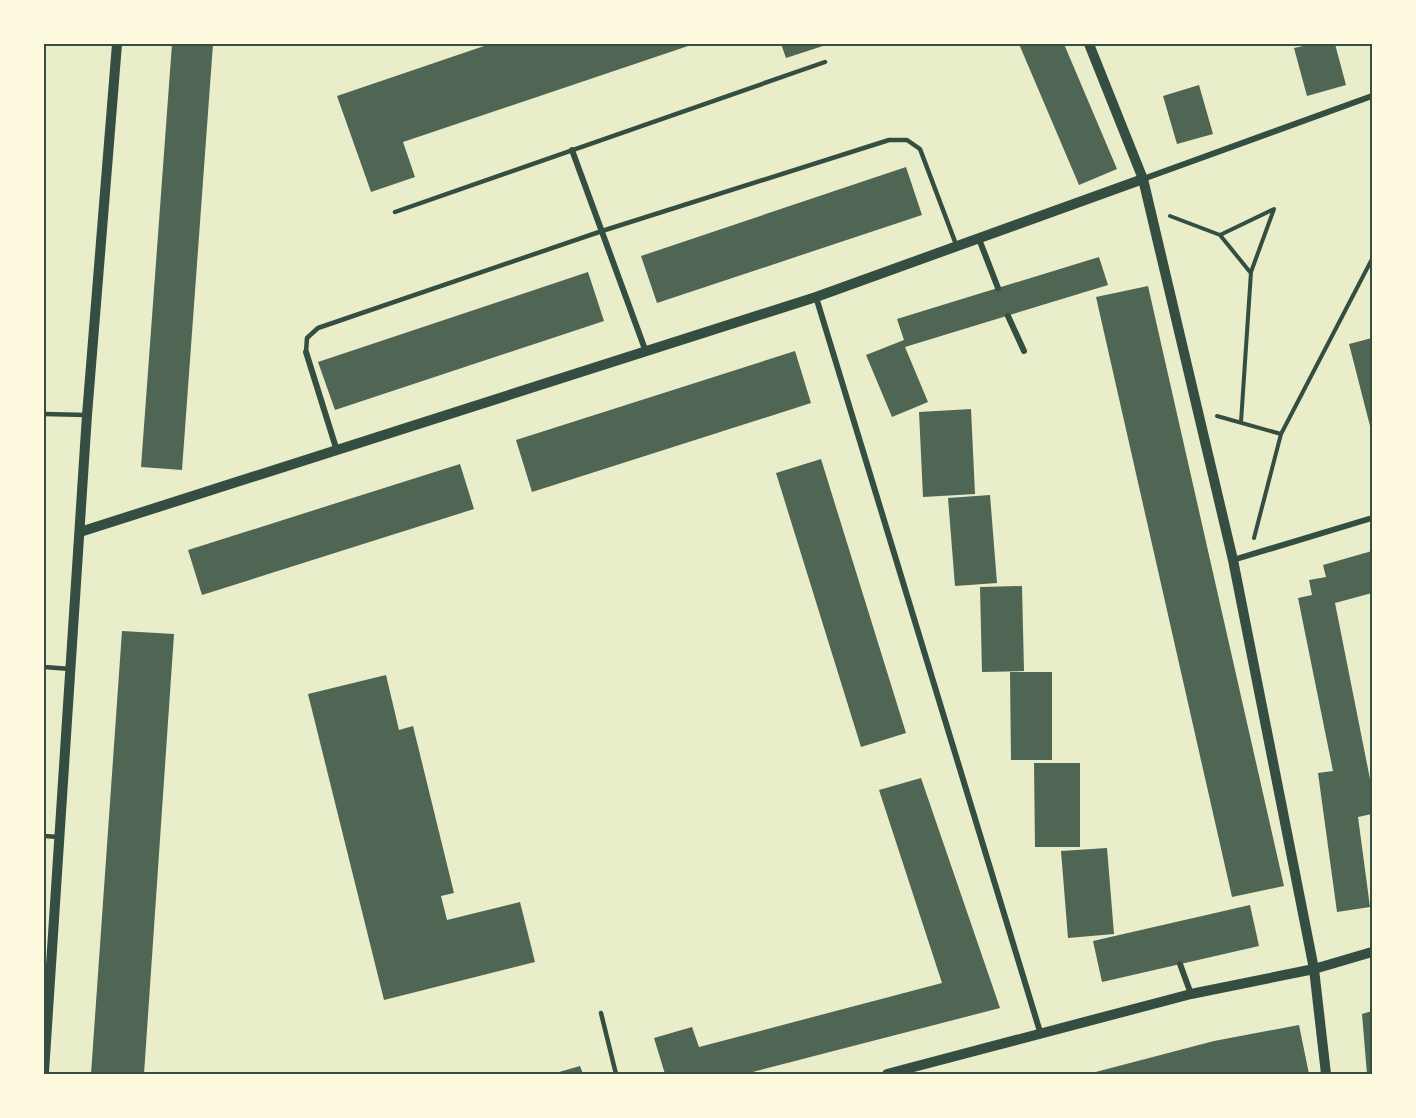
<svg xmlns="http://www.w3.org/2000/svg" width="1416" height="1118" viewBox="0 0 1416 1118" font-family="'DejaVu Sans',sans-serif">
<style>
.building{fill:#4f6655}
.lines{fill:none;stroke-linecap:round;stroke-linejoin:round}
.path{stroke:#344e41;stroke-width:4}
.service{stroke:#344e41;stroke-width:4.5}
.minor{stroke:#344e41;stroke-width:6}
.tertiary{stroke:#344e41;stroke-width:10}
.neatline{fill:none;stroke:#344e41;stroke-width:2}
</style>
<rect width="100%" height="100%" fill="#e9edc9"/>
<path class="building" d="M172,44h41l-31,426 -41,-3z
M490,44h204l-291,98 12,35 -44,15 -34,-96z
M781,44h48l-43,14z
M1019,44h45l53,125 -38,16z
M1312,44h23l11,41 -39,11 -13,-48z
M1199,85l14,49 -36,10 -14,-48z
M906,167l16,48 -265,88 -16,-47z
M1099,257l9,28 -203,62 23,55 -36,15 -26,-62 38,-15 -7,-21z
M588,272l16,49 -269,89 -17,-48z
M1148,286l136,600 -52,11 -136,-600z
M1372,338v87l-2,1 -21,-82z
M795,351l16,52 -279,89 -16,-52z
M971,409l4,85 -52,3 -4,-85z
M821,459l85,274 -45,14 -85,-274z
M460,464l14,45 -272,86 -14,-45z
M990,495l7,88 -42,3 -7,-88z
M1372,551v42l-37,10 37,186v25l-14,3 12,90 -33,5 -19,-139 15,-2 -35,-173 14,-3 -3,-15 17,-3 -3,-12z
M1022,586l2,85 -42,1 -2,-85z
M122,631l52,3 -30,440h-53z
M1010,672h42v88h-41z
M386,675l13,55 14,-4 41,167 -13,3 6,24 73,-18 15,60 -151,38 -76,-306z
M1034,763h46v84h-45z
M921,778l79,230 -255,66h-80l-11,-36 38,-11 7,20 243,-64 -63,-193z
M1107,848l7,86 -46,4 -7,-87z
M1250,905l9,41 -157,36 -9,-41z
M1372,1011v63h-5l-5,-60z
M1299,1025l10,49h-221l126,-33z
M580,1066l3,8h-31z"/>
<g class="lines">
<path class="path" d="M1170,216l50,19 30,37
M1220,235l54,-26 -23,63 -10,150
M1217,416l64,18
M1254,538l27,-104 91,-175"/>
<path class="service" d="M395,212l430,-150
M306,352l1,-14 11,-10 284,-97 287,-91h18l13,9 37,98
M44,414l43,1
M44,667l27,2
M44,836l15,1
M601,1013l15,61"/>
<path class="minor" d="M572,150l74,202
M1143,179l229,-83
M979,239l19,49
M816,297l225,738
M1008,316l16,35
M306,352l31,99
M1233,560l139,-42
M1180,964l11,30"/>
<path class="tertiary" d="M1089,44l54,135 90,381 81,409 12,105
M80,532l736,-235 327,-118
M44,1072l43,-657 30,-371
M887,1074l304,-80 123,-25 58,-17"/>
</g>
<rect width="1416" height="1118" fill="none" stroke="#fefae0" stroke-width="90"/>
<rect x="45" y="45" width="1326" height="1028" class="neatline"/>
</svg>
